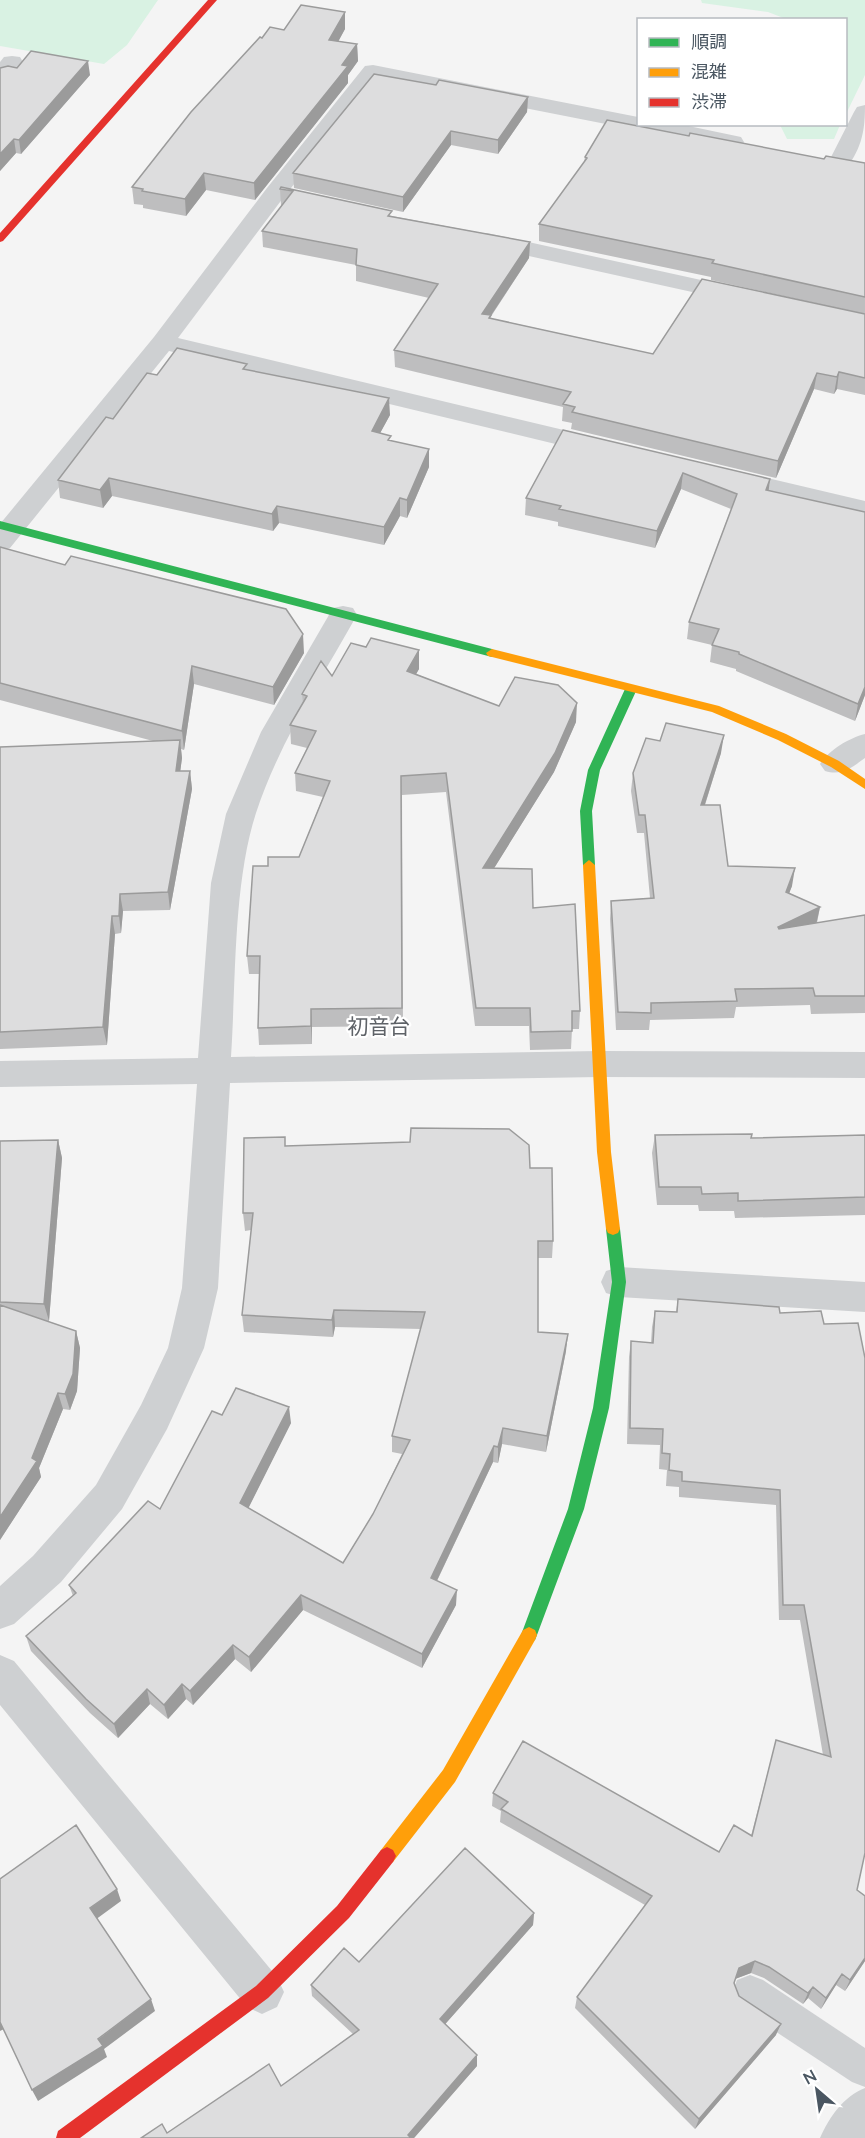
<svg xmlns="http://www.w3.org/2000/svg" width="865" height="2138" viewBox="0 0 865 2138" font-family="Lato,'Noto Sans JP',sans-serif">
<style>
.green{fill:#d9f2e3}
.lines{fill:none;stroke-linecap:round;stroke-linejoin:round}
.lane{fill:#ced0d2;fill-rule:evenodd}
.street{fill:#ced0d2;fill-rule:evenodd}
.fast{fill:#30b455;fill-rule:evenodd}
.slow{fill:#ff9f0a;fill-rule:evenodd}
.jam{fill:#e5322d;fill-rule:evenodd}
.wall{fill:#bebebf}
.shaded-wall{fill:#9b9b9b}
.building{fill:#ddddde;stroke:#9b9b9b;stroke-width:1.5}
.labels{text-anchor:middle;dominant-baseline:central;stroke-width:4.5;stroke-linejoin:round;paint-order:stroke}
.quarter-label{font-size:21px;fill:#5f6368;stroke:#fff}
</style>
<rect width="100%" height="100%" fill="#f4f4f4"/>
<path class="green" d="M0,0h158l-31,45 -23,19 -104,-18z
M701,0h164v75l-19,39v-94l-60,-1 -18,-7 -66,-9z
M780,125h60l-6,14h-47z"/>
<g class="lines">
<path class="lane" d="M750,1975l13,5 102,68v39l-13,-5 -115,-76 -5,-13 5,-13z"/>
<path class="street" d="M12,56l8,1 3,5 -15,18 -8,1v-19l4,-5z
M373,65l265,52v7h41l62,13 3,5 -3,5 -8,2 -355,-70 -95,119 -105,140 432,103 4,6 -4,6 -9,2 -432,-104 -159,197 -10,3v-27l154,-187 113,-149 98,-122z
M865,105c0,26 -3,41 -18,63l-8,2 -8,-2 -3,-5 26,-51 3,-5z
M487,233l255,56 9,2 3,5 -3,5 -9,2 -263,-58 -4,-5 4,-5z
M725,468l140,33v16l-149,-35 -4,-6 4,-6z
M343,606l10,2 4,7c-36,64 -78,128 -101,198 -23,71 -20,169 -25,244l368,-6 266,1v26l-266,-1 -369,6 -12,205 -14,60 -37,81 -45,80 -61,73 -47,42 -14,5v-43l33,-30 63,-71 45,-80 27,-57 14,-60 15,-204 -197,3v-26l198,-3 13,-175 15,-69 35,-82 72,-124z
M865,734v24c-14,10 -23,18 -40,13l-5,-7c9,-14 29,-26 45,-30z
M619,1267l246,15v30l-246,-15 -13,-4 -5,-11 5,-11z
M0,1655l14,6 263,316 7,15 -7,15 -15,7 -15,-7 -247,-302z
M865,2088v50h-45c10,-22 23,-41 45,-50z"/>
<path class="fast" d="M0,521l492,128 6,4 -6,4 -492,-128z
M631,685l6,4 -37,81 -8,41 3,54 -6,5 -6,-5 -3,-54 8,-41 37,-81z
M613,1223l5,2 2,4 6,53 -17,126 -25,101 -47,126 -2,5 -6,3 -6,-3 -2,-5 47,-126 25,-101 19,-126 -6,-53 2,-4z"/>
<path class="slow" d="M492,649l227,57 67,28 53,27 26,18v10l-34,-22 -53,-27 -66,-28 -224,-56 -2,-3z
M589,860l6,5 16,287 9,77 -2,4 -5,2 -5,-2 -2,-4 -9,-77 -14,-287z
M529,1627l6,3 2,5 -2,5 -80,142 -62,80 -6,3 -6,-3 -3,-6 3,-6 62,-80 80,-140z"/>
<path class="jam" d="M208,0h9l-214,241 -3,1v-9z
M387,1847l6,3 3,6 -3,6 -44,56 -81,80 -188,140h-24l2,-7 198,-145 81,-80 44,-56z"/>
</g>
<path class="wall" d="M345,29l-7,12 19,3 1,17 -10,14v8l-93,117 -49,-10 -20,26 -43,-8v-3l-9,-1 -2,-17 130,-149 22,-8z
M0,68h17l73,7 -69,79 -5,-1 -16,18z
M436,85l92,12 -1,15 -29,42 -47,-9 -48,67 -109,-24 -1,-15z
M689,136l135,23 41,4v151l-154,-34v-3l-172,-36v-17l45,-62 1,-5z
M281,187l111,29 138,26 -1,16 -39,60 163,36 212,-40v81l-28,-6 -3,5 -20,-5 -38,89 -205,-49 1,-6 -10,-2 1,-14 -168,-40 -1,-17 35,-52 -73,-17v-16l-93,-18 -1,-16 20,-26h-1l-1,-16z
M247,370l143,45 -10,18 11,8 38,8v18l-22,51 -7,-2 -16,29 -105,-22 -6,8 -161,-35 -9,12 -43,-10 -2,-18 55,-61 44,-44z
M563,430l206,61 96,21v183l-10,26 -119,-50v-2l-26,-7 2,-17 -25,-6 2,-17 42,-113 -50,-20 -26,59 -97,-22v-4l-33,-7 1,-17z
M0,547l304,106 -30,52 -80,-21 -10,66 -3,-1 1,9 -2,13h10l2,18 -22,121 -47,1 -2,22 -6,1 -8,111 -107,4v-302l153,-6 -153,-41z
M419,669l-3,5 83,32 77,16 -22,50 -60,96 39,40 47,103 -1,18h-7l-1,20 -41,1 -1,-24h-54l-29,-234 -44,3 1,231 -91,1v17l-53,1 -1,-17 1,-54h-10l-2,-18 21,-90 31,-9 24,-60 -27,-6 -1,-18 12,-25 -16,-4 -1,-19 13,-22 -1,-9 30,-18z
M721,753l-16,52 23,61 64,20 -3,7 31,14 -3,16 48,-8v98l-54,1 -1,-9 -74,2 -2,11 -84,2 -1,10h-33l-6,-111 1,-18 39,-3 -6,-65h-7l-6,-42 2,-18z
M655,1135l96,3 114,-3v80l-130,3 -1,-7h-35l-1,-6h-41l-5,-52z
M58,1140l4,18 -13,163h-3l30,10 4,17 -3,43 -7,19 -7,-1 -24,59 2,9 -41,63v-399z
M286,1146l244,22 23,73 -1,17h-14v74l28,19 -20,101 -44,-8 -4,19 -5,-1 -56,119 19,24 -34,63 -119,-58 -52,62 -16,-13 -42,46 -7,-6 -18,20 -18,-15 -32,34 -28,-25 -59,-62 -5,-15 47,-40 -4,-11 91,-76 62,-94 69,8 -43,85 95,55 30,-49 29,-60 -10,-2v-16l29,-107 -86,-2 -2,10 -89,-5 -2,-17 9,-85 -6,1 -2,-18z
M678,1299l101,8 78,583 8,6v65l-20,30 -9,-6 -15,24 -13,-11 -5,6 -39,-26 -13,-5 -16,6 -1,4 5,13 37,39 -81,94 -120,-121 2,-11 68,-92 -145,-83 1,-11 -9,-5 1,-13 226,59 32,-16 25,-96 47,15 -23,-135h-21l-3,-115 -97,-8v-10l-13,-1 1,-16 -8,-1 1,-24 -33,-1 2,-87 2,-16 20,2 1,-16 3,-16 21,1z
M534,1913l-1,12 -88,99 32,31v11l-63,72h-273l26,-5 114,-47 72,-52 -41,-38 -1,-11 48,-23z"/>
<path class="shaded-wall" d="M345,12v17l-15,28 -1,-17z
M357,44l1,17 -10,14v8l-93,117 -1,-17z
M88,61l2,14 -69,79 -2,-14z
M528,97l-1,15 -29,42v-14z
M451,131v14l-48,67v-15z
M14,139l2,14 -16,18v-17z
M204,173l2,17 -20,26 -1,-17z
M530,242l-1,16 -39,59v15l-8,-18z
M839,372l-2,17 -3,5 3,-17z
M817,373l-3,16 -38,89 2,-17z
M389,398l1,17 -18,33v-17z
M429,449v18l-22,51v-18z
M683,473l-2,16 -26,59 2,-17z
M109,478l3,18 -9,12 -3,-18z
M770,479l-2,17 -2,-6z
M400,498v18l-16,29v-18z
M277,506l2,17 -6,8 -1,-17z
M303,634l1,19 -30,52 -1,-18z
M419,650v19l-12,21v-19z
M192,666l2,18 -10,66 -2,-19z
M865,687v8l-10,26 3,-17z
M577,703l-1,19 -22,50 -71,114v-18z
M724,735l-3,18 -22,70 2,-18z
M180,740l2,18 -4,31 -2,-18z
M190,771l2,18 -22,121 -2,-18z
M795,868l-3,18 -9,23 3,-17z
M120,894l3,17 -2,22 -2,-17z
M820,907l-4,18 -41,19 3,-17z
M112,916l3,18 -8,111 -4,-18z
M311,1009l1,18v17l-1,-18z
M58,1140l4,18 -13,163 -5,-17z
M334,1310l1,17 -2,10 -1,-17z
M76,1331l4,17 -3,43 -7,19 -5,-16z
M568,1334l-2,17 -20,101 1,-16z
M58,1393l5,16 -24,59 2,9 -41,63v-23l32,-59z
M289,1407l2,16 -48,96 -3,-16z
M503,1428l-1,16 -4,19v-16z
M494,1446l-1,16 -62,131v-15z
M457,1590l-1,15 -34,63v-14z
M301,1595l2,15 -52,62 -2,-15z
M233,1645l2,14 -42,46 -3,-14z
M182,1684l4,15 -18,20 -4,-14z
M147,1689l3,15 -32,34 -4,-14z
M117,1889l4,12 -26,19 -5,-12z
M534,1913l-1,12 -93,105v-11z
M865,1958v3l-20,30 5,-11z
M755,1961l-4,12 -16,6 4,-11z
M842,1974l-6,11 -15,24 5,-11z
M813,1987l-5,11 -5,6 5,-11z
M151,1999l4,12 -51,38 3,8 -69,44 -6,-11z
M0,2021l4,8 -4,2z
M781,2024l-5,11 -81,94 4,-10z
M477,2055v11l-63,72h-6v-3z"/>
<path class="building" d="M301,5l44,7 -16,28 28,4 -15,21 6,1 -94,117 -50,-10 -19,26 -43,-8 1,-2 -11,-2 59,-75 69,-75 2,1 8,-11 14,3z
M31,51l57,10 -69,79 -5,-1 -14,15v-86l8,-2 9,2z
M374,74l62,11 3,-5 89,17 -30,43 -47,-9 -48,66 -110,-24z
M607,120l82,16 1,-3 134,26 2,-3 39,7v134l-153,-34 2,-3 -175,-36 48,-66 -2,-1z
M281,187l111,24 -4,5 142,26 -48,72 9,1 -2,3 164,36 49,-75 163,35v64l-26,-6 -2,5 -20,-4 -39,88 -206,-49 3,-5 -12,-3 8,-12 -177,-42 44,-66 -82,-19 1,-16 -95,-18 31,-40 -13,-2z
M177,348l70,16 -4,5 146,29 -17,33 19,5 -3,4 41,9 -22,51 -7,-2 -16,29 -107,-21 -5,8 -163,-36 -9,12 -42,-10 48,-63 7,2 34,-46 10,2z
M563,430l207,49 -4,11 99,22v175l-7,17 -119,-50v-2l-27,-7 7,-16 -30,-7 48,-128 -54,-21 -26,58 -98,-22 2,-3 -35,-8z
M0,547l65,18 6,-9 215,53 17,25 -30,53 -81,-21 -10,65 -182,-48z
M371,638l48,12 -12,21 92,35 16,-29 43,8 19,18 -22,50 -72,115 49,1 1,39 42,-4 5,107h-8v20l-41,1 -1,-24h-54l-30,-235 -45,3 1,232 -91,1v17l-53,2 2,-72h-13l6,-90h15v-9h31l31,-76 -35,-8 21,-42 -26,-6 17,-29 -5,-2 19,-33 11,15 19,-33 15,4z
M666,723l58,12 -23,70h19l8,61 67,2 -9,24 34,15 -42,20 1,2 86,-14v81h-50l-2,-8 -78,1 2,12 -86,2v10l-33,-1 -7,-111 43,-3 -9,-83h-6l-6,-42 13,-35 14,3z
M180,740l-4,31h14l-22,121 -48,2 -1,22h-7l-9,111 -103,5v-285z
M411,1128l98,1 20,16 1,23h22l1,73h-15v91l30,2 -21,102 -44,-8 -5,19 -4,-1 -63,132 26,12 -35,64 -121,-59 -52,62 -16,-12 -43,46 -8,-7 -18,21 -17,-16 -33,35 -28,-25 -60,-63 50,-43 -7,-8 79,-84 12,8 52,-98 10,4 14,-27 53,19 -49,96 103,60 30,-49 37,-74 -18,-4 33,-124 -91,-2 -2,10 -90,-5 11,-102h-10l1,-75 41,-1v9l125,-4z
M752,1134l-1,4 114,-3v62l-127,4v-8l-36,1 -1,-7h-42l-4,-52z
M58,1140l-14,164 -44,-2v-161z
M678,1299l101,8 1,6 41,-2 3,13 34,-1 7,35v495l-8,37 8,6v62l-15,22 -8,-6 -16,24 -13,-11 -5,6 -39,-26 -14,-6 -16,7 -5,15 5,13 42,28 -82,95 -122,-122 75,-101 -151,-87 7,-7 -15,-9 30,-52 196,111 15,-27 18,11 24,-96 55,17 -27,-152h-21l-3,-115 -98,-9v-9l-13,-2 1,-16 -8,-1 1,-24 -33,-1 1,-87 22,2 2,-32 22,1z
M0,1305l76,26 -3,43 -8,20 -7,-1 -26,65 5,3 -37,56z
M76,1825l41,64 -27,19 61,91 -53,40 5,7 -71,44 -32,-68v-143z
M465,1848l69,65 -94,106 37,36 -69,80 3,3h-270l21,-14 5,9 102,-69 12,22 78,-56 -48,-45 33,-37 15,14z"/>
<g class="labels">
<g class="quarter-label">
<text x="379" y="1025">初音台</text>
</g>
</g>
<rect x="637" y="18" width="210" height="108" fill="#ffffff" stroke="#b7bbc0" stroke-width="1.5"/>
<rect x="649" y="38" width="30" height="9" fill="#30b455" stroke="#b7bbc0" stroke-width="1.5"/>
<text x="691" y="48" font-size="18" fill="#4a5661">順調</text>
<rect x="649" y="68" width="30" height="9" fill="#ff9f0a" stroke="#b7bbc0" stroke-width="1.5"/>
<text x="691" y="78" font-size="18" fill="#4a5661">混雑</text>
<rect x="649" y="98" width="30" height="9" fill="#e5322d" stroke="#b7bbc0" stroke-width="1.5"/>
<text x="691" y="108" font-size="18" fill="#4a5661">渋滞</text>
<g transform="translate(817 2090) rotate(331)" stroke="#ffffff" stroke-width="4.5" paint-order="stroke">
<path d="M0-4.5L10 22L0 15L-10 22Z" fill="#4a5661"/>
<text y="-9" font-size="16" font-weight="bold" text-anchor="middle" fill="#4a5661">N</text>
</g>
</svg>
